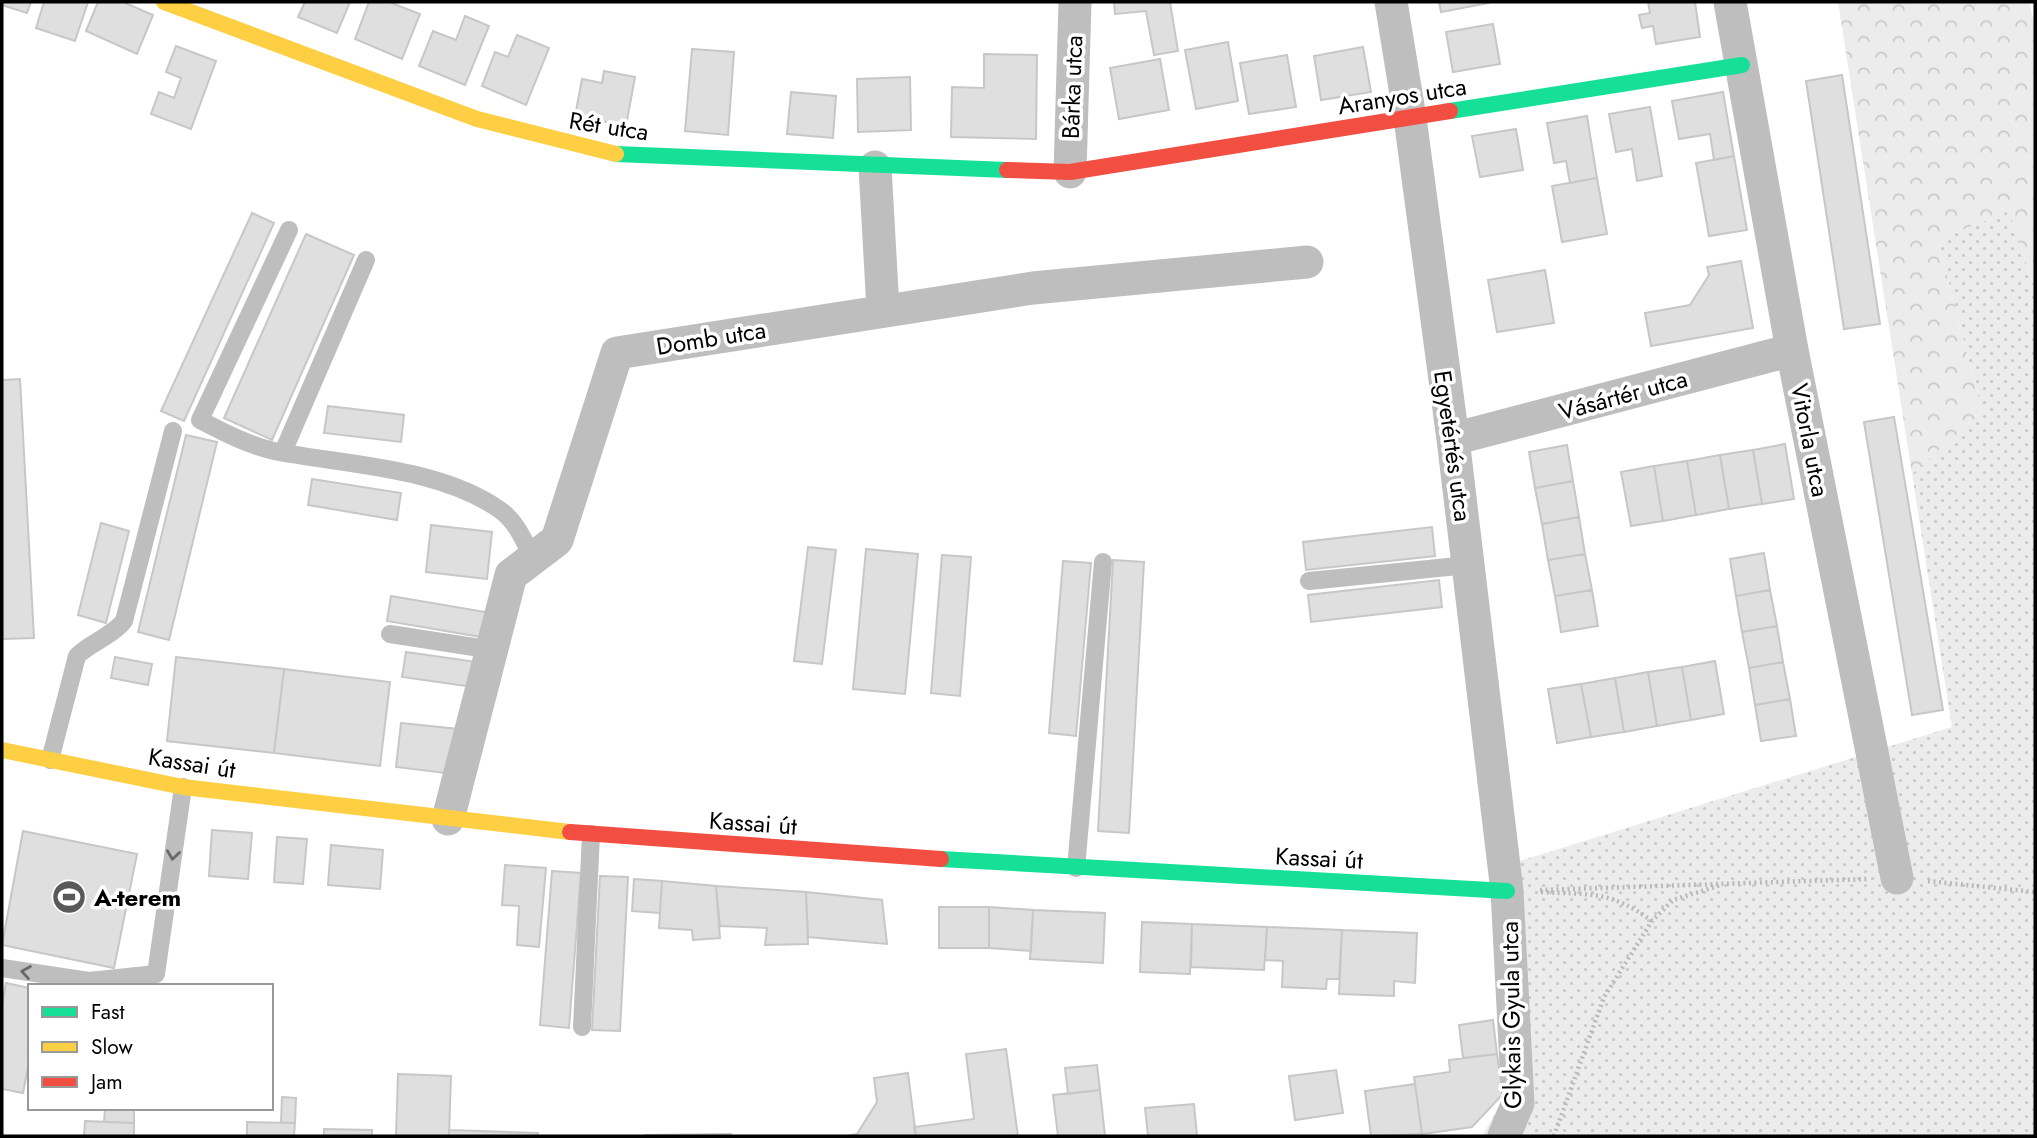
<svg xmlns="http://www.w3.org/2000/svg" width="2037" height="1138" viewBox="0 0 2037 1138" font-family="Jost,sans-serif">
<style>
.grass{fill:url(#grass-dots)}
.forest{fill:url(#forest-crowns)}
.building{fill:#dfdfdf;stroke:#c7c7c7;stroke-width:2}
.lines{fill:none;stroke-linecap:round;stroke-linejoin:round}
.path{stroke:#b9b9b9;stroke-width:4.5;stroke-dasharray:2 3.5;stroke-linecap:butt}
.lane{stroke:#bebebe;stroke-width:18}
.street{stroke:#bebebe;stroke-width:33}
.fast{stroke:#16e098;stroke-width:16}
.slow{stroke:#ffcf43;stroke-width:16}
.jam{stroke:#f24e42;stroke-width:16}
.oneway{stroke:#686868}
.labels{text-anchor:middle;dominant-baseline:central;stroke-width:7;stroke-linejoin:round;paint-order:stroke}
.street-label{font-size:24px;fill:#000;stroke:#fff}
.poi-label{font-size:24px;font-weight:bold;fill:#000;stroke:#fff;text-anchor:start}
</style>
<defs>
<pattern id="grass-dots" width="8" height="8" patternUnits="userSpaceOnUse" patternTransform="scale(1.75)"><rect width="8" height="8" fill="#ececec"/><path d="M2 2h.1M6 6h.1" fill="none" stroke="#c9c9c9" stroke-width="1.8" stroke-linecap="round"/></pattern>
<pattern id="forest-crowns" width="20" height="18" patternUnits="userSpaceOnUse" patternTransform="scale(1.75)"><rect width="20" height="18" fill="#ececec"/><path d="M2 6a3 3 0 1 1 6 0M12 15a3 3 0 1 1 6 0" fill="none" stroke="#c9c9c9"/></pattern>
</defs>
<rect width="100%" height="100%" fill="#fff"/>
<path class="grass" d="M2009,211l26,78v847h-553l30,-51 -18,-216 458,-142 -40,-253 70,-62 -44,-172z"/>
<path class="forest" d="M1838,2h191l6,23v264l-26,-78 -71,29 44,172 -70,62z"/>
<path class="building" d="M2,2h29l-4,11 -25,-8z
M44,2h44l-13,39 -39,-13z
M98,2h25l30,13 -16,39 -51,-23z
M305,2h45l-13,31 -39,-16z
M369,2h20l31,12 -18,45 -47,-20z
M1114,2h56l8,49 -24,4 -8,-44 -31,3z
M1439,2h50v1l-48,9z
M1648,2h47l5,35 -44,7 -3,-18 -11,2 -3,-13 11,-2z
M465,16l24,10 -24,59 -46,-19 14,-35 23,9z
M1493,24l7,40 -47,8 -7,-40z
M517,35l32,13 -23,57 -44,-19 13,-34 13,5z
M1228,42l10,59 -42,8 -11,-59z
M176,46l40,15 -25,68 -40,-15 8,-22 15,6 7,-20 -15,-6z
M1363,47l8,45 -50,8 -7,-44z
M692,49l42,3 -6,83 -43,-4z
M984,54l53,1 -1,84 -85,-2 1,-50 32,1z
M1287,55l9,52 -47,7 -9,-51z
M1160,59l9,51 -50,9 -9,-51z
M604,71l31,6 -9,49 -51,-10 7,-37 20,4z
M1842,75l38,249 -36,5 -38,-248z
M910,77l1,53 -53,2 -1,-53z
M791,92l45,4 -3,42 -46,-4z
M1723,92l11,64 -20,4 -4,-26 -31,5 -7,-38z
M1650,107l12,69 -25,5 -5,-32 -16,3 -7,-38z
M1587,116l10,62 -27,5 -4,-22 -12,2 -7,-40z
M1516,129l7,41 -43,7 -8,-41z
M1734,156l13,74 -38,6 -13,-73z
M1597,178l10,56 -45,8 -10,-56z
M252,213l22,10 -90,198 -23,-10z
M306,234l48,21 -82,185 -48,-22z
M1741,261l12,67 -102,18 -6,-33 45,-8 19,-30 -2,-8z
M1545,270l9,53 -57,9 -9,-52z
M20,379l14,259 -32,1v-259z
M328,406l76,9 -3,27 -77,-9z
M1894,417l49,293 -31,5 -48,-293z
M186,435l31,7 -48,198 -31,-8z
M1785,444l9,55 -32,5 -9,-54z
M1567,445l6,36 -38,7 -6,-36z
M1753,450l9,54 -33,5 -9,-54z
M1720,455l9,54 -33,6 -9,-54z
M1687,461l9,54 -33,6 -9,-55z
M1654,466l9,55 -32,5 -10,-54z
M312,479l89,14 -4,27 -89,-15z
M1573,481l6,36 -37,7 -7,-36z
M1579,517l6,37 -37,6 -6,-36z
M101,523l28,8 -23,92 -28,-8z
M431,525l61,7 -5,47 -61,-7z
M1432,527l3,29 -129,14 -3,-28z
M808,547l28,3 -14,114 -28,-3z
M866,549l52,5 -13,140 -52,-5z
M1764,553l6,37 -34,6 -6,-37z
M1585,554l7,36 -37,6 -7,-36z
M942,555l29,2 -11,139 -29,-3z
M1113,560l31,2 -15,271 -31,-2z
M1063,561l28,2 -15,173 -27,-3z
M1439,580l3,27 -131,15 -3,-27z
M1592,590l6,36 -37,6 -6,-36z
M1770,590l7,36 -35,6 -6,-36z
M391,596l100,17 -4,25 -100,-17z
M1777,626l6,36 -34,6 -7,-36z
M406,652l71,10 -3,25 -72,-10z
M115,657l37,7 -4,21 -37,-7z
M176,657l108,12 -10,84 -107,-12z
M1715,661l9,53 -33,6 -9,-53z
M1783,662l7,37 -35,6 -6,-37z
M1682,667l9,53 -34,6 -9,-54z
M284,669l106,13 -10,84 -106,-13z
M1648,672l9,54 -33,6 -9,-54z
M1615,678l9,54 -33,5 -10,-53z
M1581,684l10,53 -34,6 -9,-54z
M1790,699l6,37 -35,5 -6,-36z
M401,723l57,6 -5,45 -57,-7z
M212,830l40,3 -4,46 -39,-3z
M23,831l114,23 -23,114 -112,-23z
M277,837l30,2 -4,45 -29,-2z
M331,845l52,5 -3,39 -52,-4z
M505,865l41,3 -7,79 -22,-2 2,-39 -17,-1z
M552,871l29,2 -12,155 -29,-3z
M600,876l28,1 -8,154 -28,-1z
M634,879l28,2 -2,32 -28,-2z
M662,881l54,5 4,52 -27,2 -1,-10 -33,-2z
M716,886l90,6 2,52 -43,1 2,-17 -47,-2z
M806,892l76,8 5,44 -79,-7z
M939,907h50v41h-50z
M989,907l44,3 -2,41 -42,-3z
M1033,910l72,3 -2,50 -73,-4z
M1142,922l50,2 -2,50 -50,-2z
M1192,924l75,3 -3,43 -73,-3z
M1267,927l75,3 -3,49h-12l-1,10 -44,-2 1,-26 -18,-1z
M1342,930l75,3 -2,50 -21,-2v15l-55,-2z
M6,983l24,5v69l-7,36 -21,-4v-84z
M1493,1020l4,34 -34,4 -4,-33z
M1006,1049l12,87h-102l-2,-9 60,-8 -8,-65z
M1497,1054l6,40 -31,33 -50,7 -8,-57 36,-5 -1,-12z
M1097,1065l3,25 -32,4 -3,-26z
M1336,1070l7,43 -48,7 -6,-44z
M908,1073l8,63h-70l11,-2 20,-32 -3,-24z
M398,1074l53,2 -2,60h-53z
M1415,1084l7,50 -51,2 -6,-45z
M1100,1090l5,46h-47l-5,-41z
M282,1097l14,1 -1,25h-14z
M1194,1104l3,32h-49l-3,-28z
M105,1108h29v15l-30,-1z
M85,1121l49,2v13h-50z
M247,1122l48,1 -1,13h-47z
M324,1129l48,1v6h-48z
M449,1130l89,3v3h-89z
M731,1134v2h-86v-1z"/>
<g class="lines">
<path class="path" d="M1928,881l107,11
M1540,890l327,-11
M1541,892c50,3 68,-2 111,29
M1554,1136l50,-139 48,-76 21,-21 48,-15"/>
<path class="lane" d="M289,230l-89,190c23,12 48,25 74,31 71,14 166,16 226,59 16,11 24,31 33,48
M283,452l83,-192
M1309,581l159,-16
M390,634l103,16
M50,760l27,-104c14,-14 34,-19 47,-35l49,-190
M1076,868l27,-306
M2,968l87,13 67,-7 27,-187
M582,1027l9,-193"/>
<path class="street" d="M1391,2l19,116 43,321 54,452 11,212 -14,33
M1730,2l62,348 105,528
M875,167l8,142
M1070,172l5,-170
M1453,439l339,-89
M448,819l63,-244 46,-35 60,-187 416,-65 274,-26"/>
<path class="fast" d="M1450,111l292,-46
M616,154l391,16
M941,859l566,32"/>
<path class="slow" d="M164,2l313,117 139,35
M2,750l181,37 387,45"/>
<path class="jam" d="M1007,170l63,2 380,-61
M570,832l371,27"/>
</g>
<defs><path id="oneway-chevron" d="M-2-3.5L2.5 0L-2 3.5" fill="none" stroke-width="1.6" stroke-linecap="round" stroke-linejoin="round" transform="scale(1.75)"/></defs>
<g class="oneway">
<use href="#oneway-chevron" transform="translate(173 855) rotate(98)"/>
<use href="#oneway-chevron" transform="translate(26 972) rotate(-171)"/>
</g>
<defs>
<g id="stadium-disc" transform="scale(1.75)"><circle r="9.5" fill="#595959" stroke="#fff"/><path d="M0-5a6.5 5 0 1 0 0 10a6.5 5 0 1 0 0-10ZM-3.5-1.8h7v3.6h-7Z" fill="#fff"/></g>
</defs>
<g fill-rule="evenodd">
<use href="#stadium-disc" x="69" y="897"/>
</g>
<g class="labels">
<g class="street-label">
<text transform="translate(1072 87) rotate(-88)">Bárka utca</text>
<text transform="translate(1402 96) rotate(-9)">Aranyos utca</text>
<text transform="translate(609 126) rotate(9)">Rét utca</text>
<text transform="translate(711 338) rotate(-9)">Domb utca</text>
<text transform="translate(1623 395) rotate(-15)">Vásártér utca</text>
<text transform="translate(1810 440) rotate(79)">Vitorla utca</text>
<text transform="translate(1453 446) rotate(82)">Egyetértés utca</text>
<text transform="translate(192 763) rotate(9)">Kassai út</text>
<text transform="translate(753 823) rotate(4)">Kassai út</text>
<text transform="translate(1319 858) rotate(3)">Kassai út</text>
<text transform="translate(1511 1015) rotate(-91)">Glykais Gyula utca</text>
</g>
<g class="poi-label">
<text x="94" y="897">A-terem</text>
</g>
</g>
<rect width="2037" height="1138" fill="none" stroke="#000000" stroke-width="7"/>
<rect x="28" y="984" width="245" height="126" fill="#ffffff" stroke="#999999" stroke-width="2"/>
<rect x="42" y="1007" width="35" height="10" fill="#16e098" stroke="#999999" stroke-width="2"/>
<text x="91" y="1019" font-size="21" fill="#000000">Fast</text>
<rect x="42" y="1042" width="35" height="10" fill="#ffcf43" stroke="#999999" stroke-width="2"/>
<text x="91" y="1054" font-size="21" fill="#000000">Slow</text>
<rect x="42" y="1077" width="35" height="10" fill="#f24e42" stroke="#999999" stroke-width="2"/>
<text x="91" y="1089" font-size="21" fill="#000000">Jam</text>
</svg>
